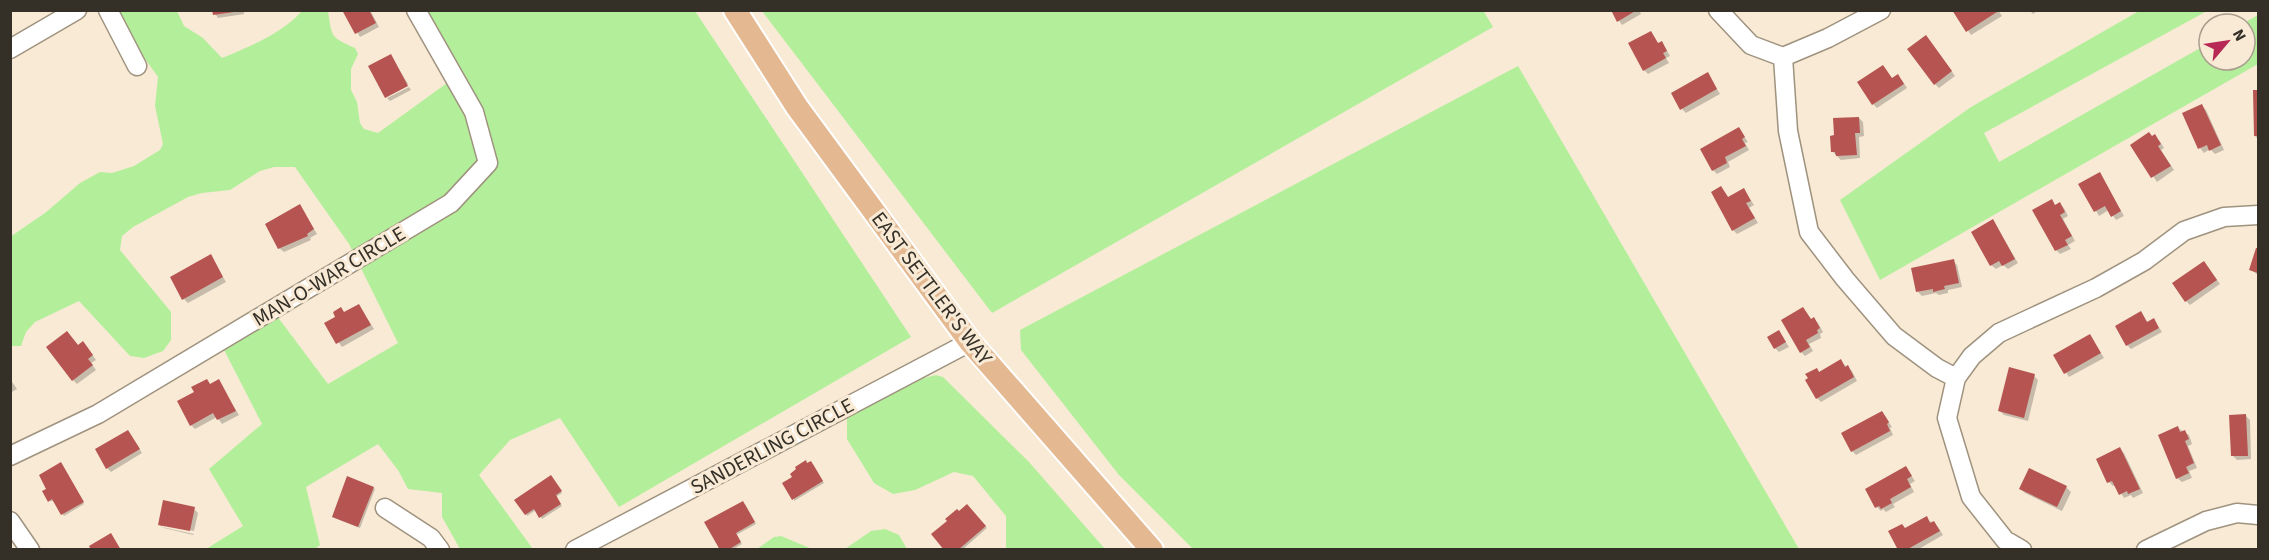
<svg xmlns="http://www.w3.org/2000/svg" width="2269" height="560" viewBox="0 0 2269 560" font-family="'Source Sans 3',sans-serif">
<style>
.green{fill:#b3ef9b}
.shadow{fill:#0003}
.building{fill:#b65452}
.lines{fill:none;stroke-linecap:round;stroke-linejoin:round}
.minor-casing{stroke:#9f937f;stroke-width:21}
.major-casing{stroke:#fff;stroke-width:26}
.minor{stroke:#fff;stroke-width:18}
.major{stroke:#e4b991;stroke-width:22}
.labels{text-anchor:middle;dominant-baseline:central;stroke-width:6;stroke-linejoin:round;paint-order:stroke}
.street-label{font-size:21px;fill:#342f27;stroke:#f8ead5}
</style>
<rect width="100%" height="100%" fill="#f8ead5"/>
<path class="green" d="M1483,10l10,17 -501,286 -230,-302z
M120,11h57l7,15 19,12 19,20c30,-13 58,-23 80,-47h26c4,26 2,26 27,37l3,6 -7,15v21l6,12 3,21 4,6 14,4 69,-50 -28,-72h276l216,326 -292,170 -59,-89 -50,22 -31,35 54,74h-73l-18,-32v-24l-34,-4 -10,-19 -20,-26 -72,43 14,58 -5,4h-109l37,-23 -34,-57 53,-45 -41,-80 56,-28 51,68 70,-41 -49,-99 -54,-77h-21l-14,4 -30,19 -28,3 -14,4 -55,30 -11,9 -2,14 51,62v28l-8,11 -19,7 -14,-2 -51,-55 -44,21 -9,10 -5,14h-10l-1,-109 35,-24 35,-30 20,-11 12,1 22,-7 26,-16 3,-6 -8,-38 3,-29 -38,-53z
M2139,11h68l-223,122 15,29 210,-119v17h36v-36h-3l16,-9v49l-378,216 -40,-80 131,-93z
M1518,66l281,483h-606l-74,-74 -98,-125 -1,-20z
M936,375l7,2 86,85 76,87h-99v-33l-33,-40 -19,-4 -39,18 -22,4 -19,-11 -27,-44v-21c25,-21 58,-36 89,-43z
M885,529l14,6 8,14h-62l26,-18z
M781,536l31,13h-55l17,-12z"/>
<path class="shadow" d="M213,10h31v4l-26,4z
M344,10h26l9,17 -19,10z
M1612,10h27l2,4 -19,11z
M1998,10l4,6 -31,19 -16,-24z
M2029,10h10l-6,4z
M1650,33l9,12 2,-2 4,4 5,9 -4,2 3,5 -21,11 -4,-4z
M1930,41l25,35 -16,12 -4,-4z
M391,56l17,28 -23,12z
M1708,74l12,20 -34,19 -4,-4z
M1892,80h10l5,8 -30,20 -4,-4z
M409,87l2,3 -21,11 -3,-3z
M2254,92h4v47l-3,-3z
M2202,106l4,4 18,40 -9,4 -5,-5 -6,4 -4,-5 -16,-34z
M1859,118l4,4 1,14 -5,1 1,21 -19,2 -9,-9z
M1739,129l9,13 -3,1 4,7 -21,12 2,5 -13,7 -4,-4z
M2159,140l5,8 -3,2 13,20 -17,12 -25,-37z
M2100,174l24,42 -8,4 -7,-10 -10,6 -18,-32z
M1721,188l8,10 15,-8 10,15 -5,3 9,15 -21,11 -4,-4z
M2051,201l5,5 4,-2 4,4 4,8 -5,3 12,22 -7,4 3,4 -11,5 -4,-4z
M300,206l17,28 -7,4 1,2 -27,12 -5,-4z
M1993,221l25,42 -10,6 -5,-4 -7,4 -5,-4z
M2257,249l1,1v25l-7,-5z
M211,256l15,26 -38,21 -4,-4z
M1953,261l4,4 5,22 -14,3v3l-9,2 -3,-2 -14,3 -4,-4z
M2208,267l12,17 -30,21 -4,-4z
M359,306l15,23 -32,18 -16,-23z
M1803,309l9,12 2,-2 4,4 5,9 -3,2 1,4 -12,6 4,7 -8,5 -4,-4z
M2141,313l7,10 6,-3 8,12 -31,17 -4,-4z
M1779,332l10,15 -10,5 -4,-4z
M2090,336l14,22 -35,19 -14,-21z
M78,347h9l9,13 -5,3 5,7 -19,14 -4,-4z
M1840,361l12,10 5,10 -36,21 -4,-4v-28l3,3z
M2034,376l4,4 -10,41 -24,-6 -4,-4z
M10,379l7,10 -7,4z
M218,381l21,34 -17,9 -5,-7 -22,12 -4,-4 20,-40z
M1882,412l10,15 -2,1 3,7 -37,20 -4,-4z
M2246,416l4,4 1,39 -14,1 -4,-4z
M2178,428l11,7 3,9 -4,2 9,22 -8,3 3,7 -10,4 -5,-4z
M128,431l14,22 -31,19 -4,-4z
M2120,449l4,4 19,40 -10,5 -2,-3 -7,3 -8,-13 -3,1 -4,-4z
M808,464h5l11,19 -30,18v-23z
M63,466l21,38 -20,12 -11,-15h-4z
M1906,468l9,13 -5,3 4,8 -21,12 2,3 -9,5 -3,-3 -2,2 -4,-4z
M2030,470l36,17 5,5 -9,19 -37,-18 -4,-4z
M553,479l9,14 -6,4 6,9 -20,13 -6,-9 -9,6 -1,-2z
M374,488l1,1 -15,39 -25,-10z
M745,504l11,20 -20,11 6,9 -10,6h-10z
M967,506l20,22 -25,22h-16l13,-37z
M194,509l4,4 -4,18 -32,-7v3l-3,-3z
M1926,518l12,9 5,8 -26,15h-17l6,-21z
M162,527l32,7 -1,1 -29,-7z"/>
<path class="building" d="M212,10h21l1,2 -21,3z
M342,10h27l7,13 -21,11z
M1611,10h26l-20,12z
M1952,10h48l-34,22z
M1651,31l7,12 4,-2 5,10 -4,2 3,5 -23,13 -15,-28z
M1926,35l26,36 -18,14 -27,-36z
M391,54l17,32 -23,12 -17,-32z
M1883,65l9,13 6,-4 6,10 -32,21 -15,-23z
M1708,72l9,17 -37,21 -9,-17z
M2253,90h5v46h-4z
M2202,104l19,41 -12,6 -2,-6 -9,4 -16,-36z
M1859,117l1,16h-5l2,22 -21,1 -1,-4h-4l-1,-16 4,-1 -1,-17z
M1739,127l6,10 -3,2 4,7 -21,11 2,6 -15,8 -12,-22z
M2149,132l3,4 3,-2 6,10 -3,2 13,20 -20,12 -21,-33z
M2100,172l21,39 -10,6 -6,-11 -11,6 -16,-28z
M1721,186l7,11 16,-9 7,13 -5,2 9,15 -23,13 -21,-39z
M2052,199l3,6 5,-3 5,10 -5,3 12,21 -7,4 3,5 -13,6 -23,-41z
M300,204l14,25 -7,5 1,2 -30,13 -13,-25z
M1993,219l22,40 -13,7 -3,-5 -9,5 -19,-34z
M2256,248h2v25l-9,-3z
M211,254l12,23 -41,23 -12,-23z
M1954,259l5,24 -15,3 1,3 -12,3v-3l-17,3 -5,-24z
M2204,261l13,19 -32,22 -13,-19z
M359,304l12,21 -35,19 -12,-21 11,-6 -2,-5 8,-5 3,5z
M1803,307l8,12 3,-2 6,11 -3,2 1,3 -12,7 4,7 -10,6 -19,-33z
M2141,311l6,11 7,-4 5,10 -33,18 -11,-20z
M1779,330l7,12 -12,7 -7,-12z
M67,331l11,14 5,-4 10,14 -5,4 5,6 -21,16 -26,-34z
M2090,334l11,19 -37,21 -11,-19z
M1841,359l4,8 3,-2 6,12 -38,22 -11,-19 3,-2 -3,-4 12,-6 2,4z
M2009,367l26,7 -11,44 -26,-7z
M207,379l3,5 9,-5 17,32 -19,9 -4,-7 -23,13 -13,-25 17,-9 -3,-5z
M1882,411l7,11 -2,2 3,7 -39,21 -10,-19z
M2246,414l2,42h-17l-2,-41z
M2178,426l2,6 5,-2 4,9 -4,2 9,22 -8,4 3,6 -13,6 -18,-44z
M128,430l12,19 -34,20 -11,-20z
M2120,447l20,42 -12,5 -1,-3 -8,4 -7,-14 -5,2 -11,-24z
M806,460l1,3 4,-2 12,20 -31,19 -10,-17 10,-6 -2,-3 6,-5 -1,-2z
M61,462l23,40 -23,13 -9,-16 -4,3 -6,-11 4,-2 -7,-14z
M1906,466l6,10 -5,3 4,8 -21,12 2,4 -11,6 -2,-3 -4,2 -10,-19z
M2029,468l38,18 -10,21 -38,-18z
M551,475l11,16 -6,4 5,9 -22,14 -5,-9 -9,6 -11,-15z
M347,476l27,11 -16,40 -26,-10z
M163,500l32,7 -5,24 -32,-6z
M743,501l12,21 -19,11 5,9 -13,8h-8l-16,-28z
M967,504l19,22 -28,24h-14l-13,-16 16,-13 -2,-2 12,-10 2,2z
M1927,516l3,7 4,-2 6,10 -34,19h-8l-10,-19 14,-7 3,4z
M111,533l10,17h-30l-2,-4z"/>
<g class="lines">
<g class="minor-casing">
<path id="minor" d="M108,10l29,56
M1718,10l33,35 32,12 45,-19 53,-28
M10,49l67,-39
M1783,57l5,74 21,101 36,47 49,57 43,32 19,10
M10,456l88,-42 353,-211 37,-40 -14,-51 -58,-102
M385,508l46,30 9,12
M10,521l20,29
M575,550l395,-208
M2022,550l-17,-10 -34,-43 -24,-79 9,-40 16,-22 27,-23 97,-45 48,-27 40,-30 40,-14 34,-2
M2146,550l60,-29 31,-8 21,2"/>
</g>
<g class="major-casing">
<path id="major" d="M735,10l62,97 173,235 182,208"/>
</g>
<use href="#minor" class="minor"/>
<use href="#major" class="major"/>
</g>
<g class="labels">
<g class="street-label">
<text transform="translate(329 276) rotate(-31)">MAN-O-WAR CIRCLE</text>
<text transform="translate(932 288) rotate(53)">EAST SETTLER'S WAY</text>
<text transform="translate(772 446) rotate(-28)">SANDERLING CIRCLE</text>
</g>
</g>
<rect width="2269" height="560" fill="none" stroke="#342f27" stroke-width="24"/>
<g transform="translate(2227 42) rotate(61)"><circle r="28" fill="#f8ead5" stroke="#aa9f8f" stroke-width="1.5"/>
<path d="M0-4.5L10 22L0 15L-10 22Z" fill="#b72855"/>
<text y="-9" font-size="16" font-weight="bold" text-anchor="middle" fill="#342f27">N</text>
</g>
</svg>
